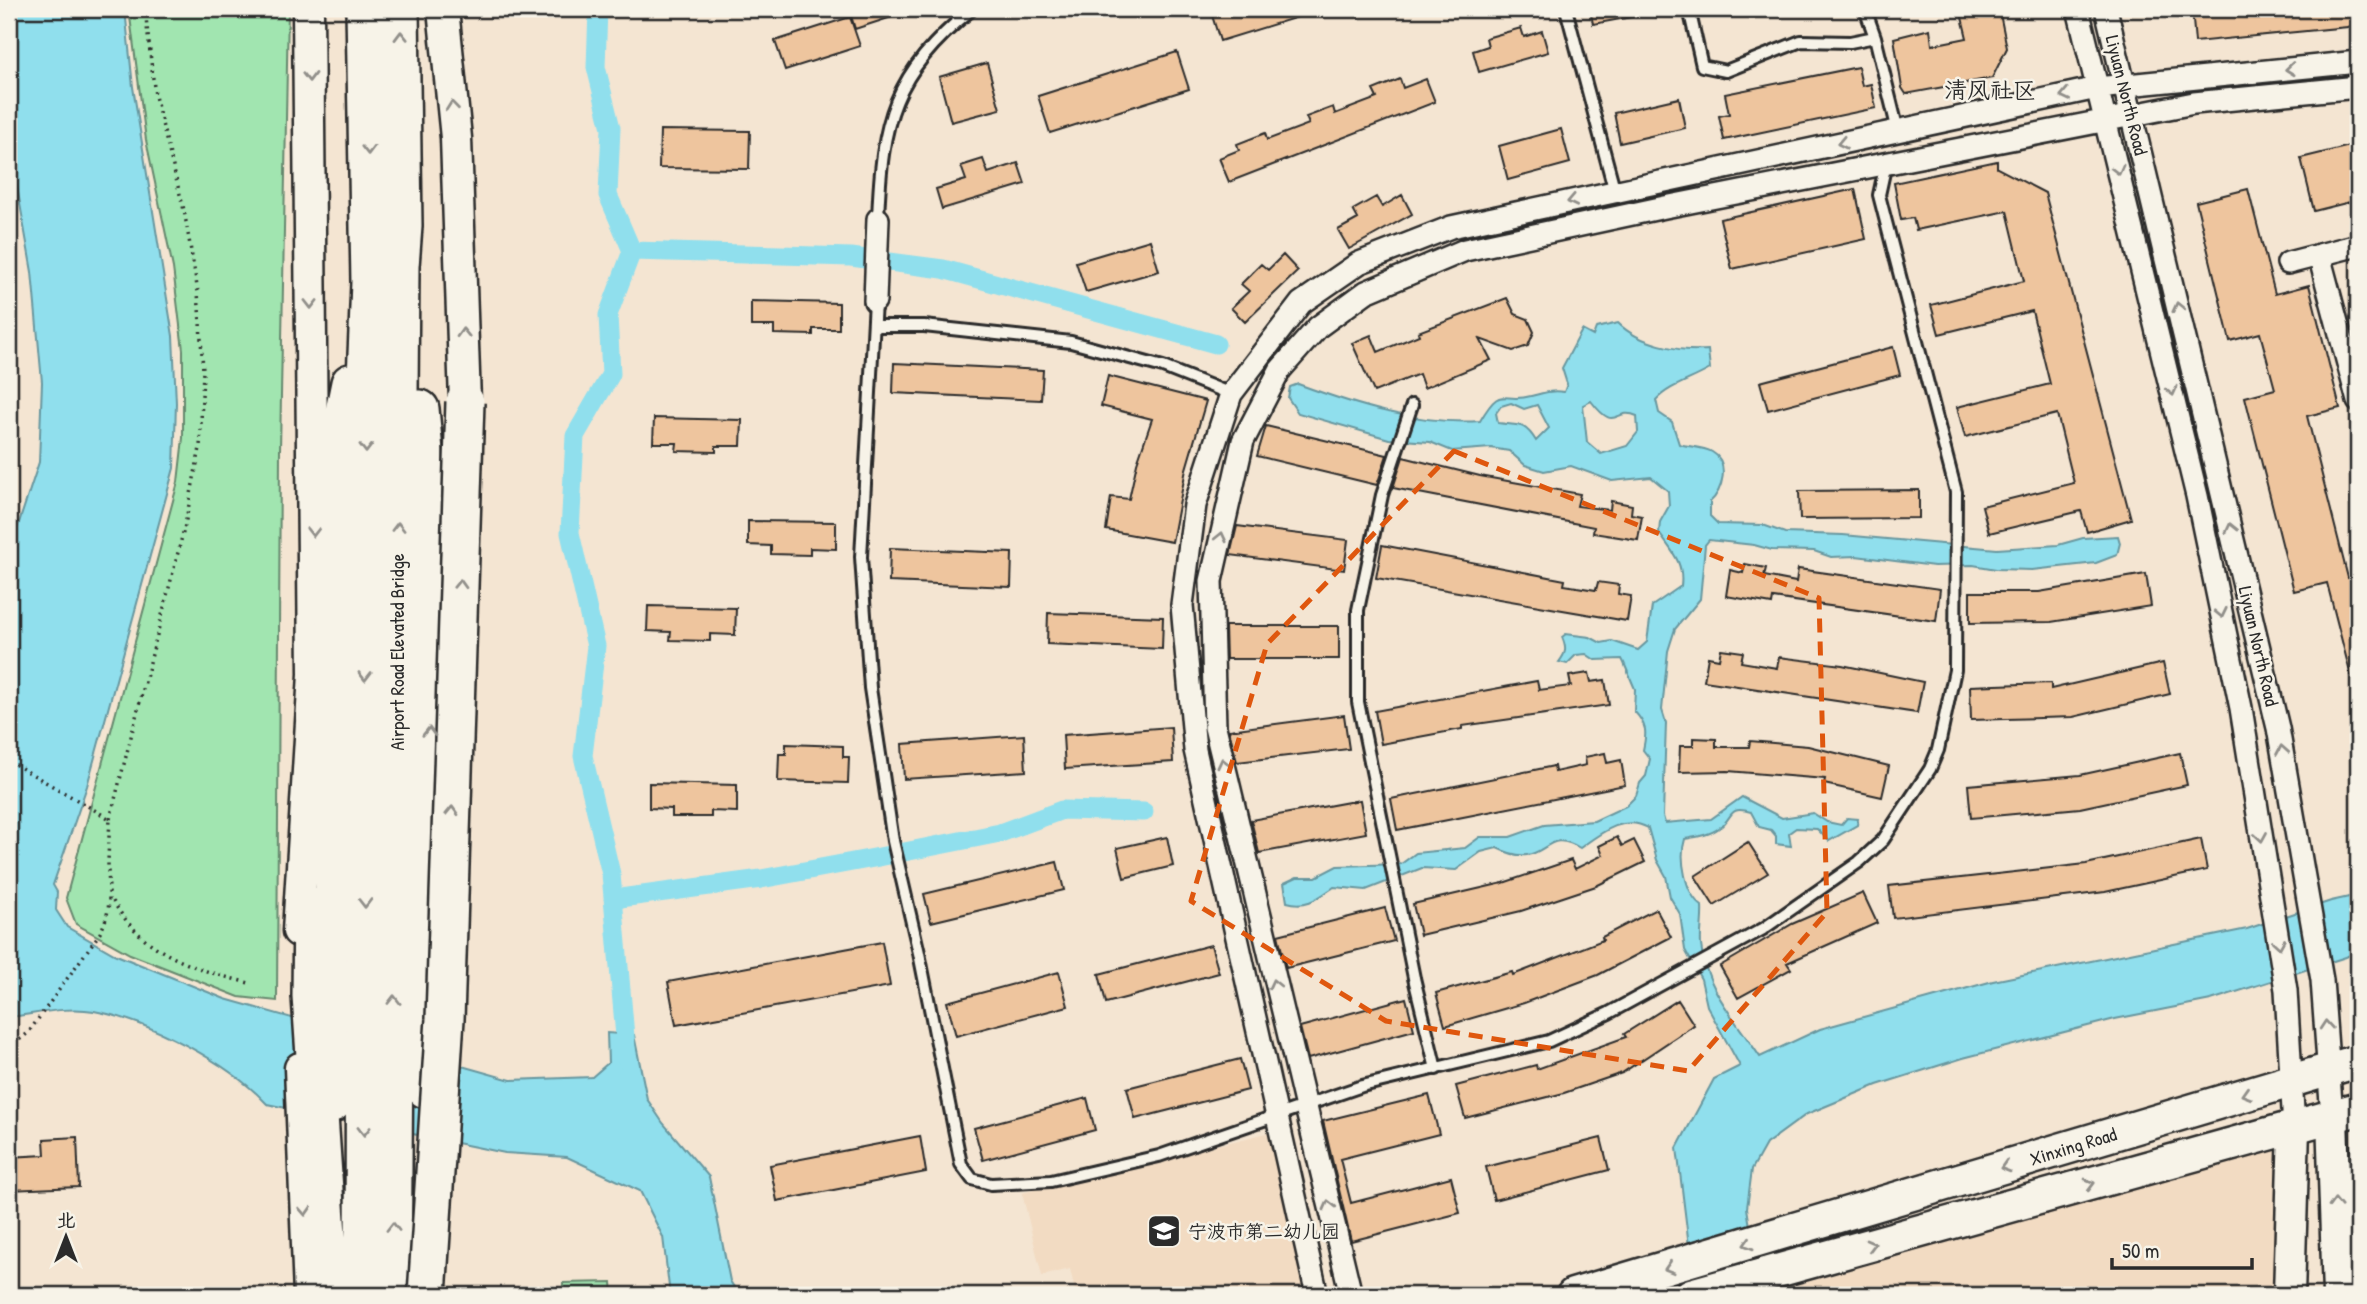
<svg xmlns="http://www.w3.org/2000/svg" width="2367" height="1304" viewBox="0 0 2367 1304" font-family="'Patrick Hand','LXGW WenKai TC',sans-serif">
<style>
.built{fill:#f2dbc2}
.green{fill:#a1e5b0;stroke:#66886e;stroke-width:2}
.water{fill:#90dfed;stroke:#68979f;stroke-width:2;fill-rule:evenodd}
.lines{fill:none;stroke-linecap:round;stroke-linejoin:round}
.canal{stroke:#90dfed;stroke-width:19}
.building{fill:#eec59e;stroke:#2b2b2b;stroke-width:2}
.lane-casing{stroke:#2b2b2b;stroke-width:16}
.street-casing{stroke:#2b2b2b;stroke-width:26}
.secondary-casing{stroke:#2b2b2b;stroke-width:35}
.primary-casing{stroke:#2b2b2b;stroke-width:37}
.highway-casing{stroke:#2b2b2b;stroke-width:42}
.path{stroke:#2b2b2b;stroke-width:3.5;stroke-dasharray:2 5;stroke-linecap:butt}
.lane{stroke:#f7f3e8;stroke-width:10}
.street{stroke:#f7f3e8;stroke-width:21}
.secondary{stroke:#f7f3e8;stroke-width:30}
.primary{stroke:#f7f3e8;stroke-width:32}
.highway{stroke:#f7f3e8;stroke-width:37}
.highway-bridge-casing{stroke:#2b2b2b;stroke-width:42;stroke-linecap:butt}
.highway-bridge{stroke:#f7f3e8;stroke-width:37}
.oneway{stroke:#918f8a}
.marked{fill:none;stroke:#df570e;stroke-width:5;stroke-dasharray:14 9;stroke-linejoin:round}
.labels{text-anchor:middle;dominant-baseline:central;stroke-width:5;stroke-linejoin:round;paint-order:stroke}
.street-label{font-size:19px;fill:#2b2b2b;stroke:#f7f3e8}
.poi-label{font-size:19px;fill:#2b2b2b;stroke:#f7f3e8;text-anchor:start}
.quarter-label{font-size:23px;fill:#2b2b2b;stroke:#f7f3e8}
</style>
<rect width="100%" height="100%" fill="#f4e5d2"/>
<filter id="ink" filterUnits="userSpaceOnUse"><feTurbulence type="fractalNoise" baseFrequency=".0143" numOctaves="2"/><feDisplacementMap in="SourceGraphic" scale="14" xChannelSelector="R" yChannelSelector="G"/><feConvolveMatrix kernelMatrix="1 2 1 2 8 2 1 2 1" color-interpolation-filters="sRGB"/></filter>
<g filter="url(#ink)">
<path class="built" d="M1271,1132l40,163h-235l-6,-26 -28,7 -20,-83z
M2283,1146l-5,149h-509v-2z"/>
<path class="green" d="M129,9h159l-8,441 -3,551 -38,-4 -109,-43 -54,-30 -10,-26 112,-416 5,-44v-88l-10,-82 -27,-128z
M612,1282l1,13h-50v-12z"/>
<path class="water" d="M9,9h116l8,78 40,249 3,67 -2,65 -87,318 -34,99 4,7 -1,18 11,17 47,27 111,45 286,81 81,-3 16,-14 -1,-30 27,2 13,64 16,24 46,54 21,104 9,14h-69l-7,-58 -23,-46 -73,-34 -62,-4 -238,-49c-38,-41 -117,-83 -173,-93 -27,-5 -58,3 -85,6v-464l30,-91 3,-80 -10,-110 -23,-131z
M1618,323c21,21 61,29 90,27l2,19c-18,11 -40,16 -54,31l3,13 13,9 7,22c10,3 24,3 33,8 18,10 11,39 -2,50v14l8,8 45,1 22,8 58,2 154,14 61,-4 25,-7 35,-2 2,7 -3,12 -21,8 -64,7 -36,-1 -23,-4 -39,1 -78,-10 -25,1 -17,-6 -42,-1 -18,-5 -45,-5 -4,5 -5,54 -25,30 -7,22 -6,59 4,13 -3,93 2,7 46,-4 31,-22 40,21 31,-5 14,9 14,3 6,-7 11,1 -1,6 -28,16 -12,-12 -21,-1 -7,5 2,13 -15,-2v-8l-5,-6 -12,-3 -8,-15c-24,-7 -17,6 -32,16 -9,7 -23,9 -34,11 -6,19 0,55 17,67 1,13 -2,25 -1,39 4,43 36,77 59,112l60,-28 173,-48 254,-52 84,-28 27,-6v56l-12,6 -135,43 -96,19 -152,39 -86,27 -70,29 -41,30 -14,25 -5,39 14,87h-66l-18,-147 37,-69 26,-13 -33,-60 -6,-27 -16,-29 -5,-36 -10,-17 -4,-21 -9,-16 -9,-32c-24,-14 -47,5 -68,20 -39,-24 -32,25 -83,0l-16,4 -25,18 -34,-2 -56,22 -32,-3c-16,11 -27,21 -47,15l-3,-19 13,-6h19l21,-11 64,-2 15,-11 49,-5 15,-11h30l34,-12 50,-4 32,-15 10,-10 4,-13 6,-7 4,-17 -7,-9c4,-18 4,-25 -9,-39l1,-22 -11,-26 -2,-4 -27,1 -9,-6 -10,1 -9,9 -8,-2c7,-9 8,-13 3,-25l4,-3 24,3 11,6 11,-2 26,9 9,-8 5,-36 29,-20c3,-24 -9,-34 -22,-53l1,-11 9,-16 -1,-15 -17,-14 -39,4 -41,-15 -27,5 -19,-6 -16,-14 -18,-3 -39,3 -22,-9 -41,-3 -91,-26 -10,-15 2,-11 8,-3c57,21 120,41 182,37 22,-38 21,-17 51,-25 13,-3 19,-6 33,-4l3,-8 -5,-16 20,-38 11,6 3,-8zM1591,401c26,34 23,5 46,15l1,16 -11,14 -26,8 -14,-12 -4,-37zM1511,403l13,6 13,-4 12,23 -13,13c-12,-20 -18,-15 -38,-18l-2,-10 5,-7z"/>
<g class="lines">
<path class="canal" d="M598,9l-2,58 15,61 -3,67 24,56 -24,64 3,59 -36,62 -5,97 26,113 -13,110 28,118 16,186
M632,251l219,6 92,12 273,75
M613,899l148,-20 113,-21 126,-25 62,-23 82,2"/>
</g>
<path class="building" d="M849,9h57l1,3 -52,17z
M1210,9h104v3l-94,29z
M1590,9h46l1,7 -44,8z
M1960,9h39l8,39 -15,30 -86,16 -4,-6 -8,-50 36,-9 2,16 35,-7z
M2192,9h166v17l-163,16z
M850,17l10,29 -75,24 -10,-29z
M1521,28l3,9 18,-6 6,21 -69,20 -6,-21 15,-5 -2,-8z
M1177,52l12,37 -139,44 -12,-37z
M987,63l13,46 -49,13 -12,-45z
M1858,67l4,19 9,-2 5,24 -152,32 -5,-24 10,-2 -4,-20z
M1400,79l3,9 23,-9 9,23 -206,80 -10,-24 20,-8 -2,-6 28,-11 2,7 42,-16 -3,-7 27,-10 2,7 42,-16 -4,-8z
M1679,98l6,30 -65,15 -6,-30z
M1561,129l9,34 -62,17 -9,-34z
M660,130l90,1 -1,38 -90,-1z
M2358,144v56l-44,11 -13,-53z
M983,159l5,14 30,-10 7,21 -83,25 -6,-20 30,-9 -5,-14z
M1997,161v7l48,25 86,326 -44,13 -6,-21 -92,22 -7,-27 92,-23 -17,-69 -92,23 -8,-30 93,-23 -18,-73 -93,23 -8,-29 93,-24 -17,-70 -91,19 -3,-12 -12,2 -7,-37z
M1855,189l11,50 -134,30 -12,-50z
M2248,189l27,105 34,-9 31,123 -33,8 41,162 10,-3v108l-5,1 -26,-101 -33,8 -49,-194 30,-8 -15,-56 -30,8 -34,-139z
M1402,195l10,19 -63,35 -11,-19 20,-11 -5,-9 23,-13 6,10z
M1150,240l9,31 -73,21 -10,-30z
M1283,255l15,16 -53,51 -14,-14 18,-17 -8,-7 20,-20 7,6z
M1507,298l8,16 13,5 6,13 -6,14 -15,5 -33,-12 11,21 -67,28 -5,-14 -45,18 -22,-49 19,-8 7,17 41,-17 -1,-3z
M751,301l88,2v26h-26v6l-39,-1v-8h-23z
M1893,347l7,28 -132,35 -8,-28z
M894,363l149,7 -2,30 -148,-7z
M1108,376l98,25 -20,68 -14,73 -66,-12 5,-33 18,2 8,-36 15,-44 -51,-13z
M654,418l88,2 -1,26h-25v6l-40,-1 1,-8h-24z
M1266,426l121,29 -10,30 -120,-29z
M1403,457l77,19 100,18 -3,12 33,4 1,-9 21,4 -1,9 11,2 -4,24 -45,-7 1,-6 -201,-39z
M1919,490v28l-119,1 -1,-28z
M748,521l88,1v27l-26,-1v7l-39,-1v-8l-23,-1z
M1237,526l111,14 -4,30 -114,-15z
M1382,545l183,35 -1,5 32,5 2,-8 21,3 -1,9 13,2 -4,25 -251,-43z
M890,548l122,5 -1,34 -122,-5z
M1745,564l21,4 -2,8 32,6 2,-13 142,20 -4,32 -163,-23 -1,6 -46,-8 4,-26 13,3z
M2146,574l5,32 -100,16 -81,1v-31h69z
M648,606l88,2 -1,27 -25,-1v7l-40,-1 1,-8 -24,-1z
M1048,613l115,4 -1,32 -115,-5z
M1225,626h114v33h-113z
M1721,649l22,3 -2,10 36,6 2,-11 63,8 81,17 -6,31 -213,-32 4,-24 11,2z
M2163,663l7,31 -97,23 -102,3 -1,-34 81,-3v6z
M1589,673l2,9 14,-2 4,25 -147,21v3l-81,15 -6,-33 162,-30 2,9 32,-4 -2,-10z
M1344,715l5,34 -112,13 -8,-32z
M1171,727l2,35 -108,7 -2,-34z
M1024,735l2,36 -122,8 -2,-35z
M1693,738l23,1v8h33l1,-6 58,5 81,20 -7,31 -58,-13 1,-5 -97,-8 -49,1 1,-26h13z
M786,744l57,2v11h6l-1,26 -70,-2 1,-27h7z
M1605,753l2,10 14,-3 4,25 -228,45 -6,-31 163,-33 1,6 31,-7 -1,-8z
M2180,753l7,32 -107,23 -109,10 -3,-33 112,-10z
M649,783l88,2v27l-26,-1v6h-39v-8l-23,-1z
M1360,800l6,33 -107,20 -8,-33z
M1167,837l6,29 -49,12 -7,-30z
M1617,837l5,9 12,-6 11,22 -49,24 -75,25 -101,24 -7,-31 90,-21 68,-23 4,9 28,-14 -4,-9z
M2201,839l6,31 -102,22 -212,26 -4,-32 197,-22z
M1748,842l20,31 -54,33 -19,-30z
M1057,862l7,28 -133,32 -7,-28z
M1863,893l14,30 -90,40 4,6 -53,29 -18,-32 72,-42z
M1385,908l9,33 -108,27 -8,-33z
M1656,909l15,28 -73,38 -74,28 -79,23 -9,-33 76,-21 1,3 90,-35 -1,-3z
M882,942l8,44 -214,39 -8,-43z
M1211,945l8,28 -113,30 -7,-29z
M1059,972l9,34 -112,30 -9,-34z
M1406,998l8,32 -106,29 -8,-32z
M1678,1000l16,25 -72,48 -58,20 -99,25 -9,-32 80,-21 1,4 89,-32 -2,-3z
M1240,1059l8,31 -113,29 -8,-31z
M1429,1095l10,39 -99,25 11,44 100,-26 9,36 -109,28 -28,-120z
M1087,1098l8,32 -112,30 -9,-32z
M920,1136l6,36 -149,29 -7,-36z
M77,1137l2,50 -70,3v-33l36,-2 -1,-16z
M1601,1138l8,32 -115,30 -8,-33z"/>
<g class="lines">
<g class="lane-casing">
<path id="lane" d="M1566,9l49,183
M1689,9l13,57 24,5 75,-30 49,1 25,-5 23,94
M1865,9l10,28
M878,219c4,-100 14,-144 94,-210
M875,301l-14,256 9,131 23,153 26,112 42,211 11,15 19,5 60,-3 108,-25 203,-70 187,-45 60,-28 154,-84 96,-67 24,-22 47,-71 8,-19 17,-80 1,-178 -77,-297 7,-32
M874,326h50l147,16 92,25 68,27
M1412,405l-30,90 -24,115v92l56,276 22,91"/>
</g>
<g class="street-casing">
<path id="street" d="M2078,9l119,487 44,212 45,282 8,138
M2106,9l172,719 44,252 10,137
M2319,255l39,146
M2288,263l70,-18
M875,301l3,-82
M1317,1295l-122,-545 -13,-145 13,-100 36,-111 70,-91 58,-40 92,-36 646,-139 261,-26
M1351,1295l-136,-568 -4,-146 32,-140 37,-71 38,-43 48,-35 99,-42 200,-43 529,-104 164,-16"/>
</g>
<g class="secondary-casing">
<path id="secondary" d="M443,9l13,129 9,264
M298,931l16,-257 -6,-665
M300,1068l9,227
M2332,1117l6,178
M2289,1295l5,-167"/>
</g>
<g class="primary-casing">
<path id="primary" d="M424,1091l2,-143
M334,1105v-162
M1573,1295l785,-234
M1691,1295l667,-186"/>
</g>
<g class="highway-casing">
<path id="highway" d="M420,409l4,42 6,259 -4,238
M312,906l-1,90 20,299
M334,943l1,-487 15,-73
M364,1295l2,-916 4,-97 -5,-273
M392,1295l8,-1029 3,-40 -3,-217"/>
</g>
<path class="path" d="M9,761l101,58c-1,17 -2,34 -2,50 1,25 4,41 -8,64l-72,100 -19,15
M110,819l75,-294 15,-77 3,-78 -5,-78 -14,-82 -29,-114 -10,-87
M113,901c30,53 83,69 140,83"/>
<use href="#lane" class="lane"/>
<use href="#street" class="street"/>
<use href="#secondary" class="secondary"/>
<use href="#primary" class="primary"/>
<use href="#highway" class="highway"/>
<g class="highway-bridge-casing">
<path id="highway-bridge" d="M427,1295l18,-276 20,-617"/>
</g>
<use href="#highway-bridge" class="highway-bridge"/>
</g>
<defs><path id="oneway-chevron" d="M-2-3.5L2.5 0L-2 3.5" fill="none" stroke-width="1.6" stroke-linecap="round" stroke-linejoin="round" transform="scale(1.75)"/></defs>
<g class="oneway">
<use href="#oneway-chevron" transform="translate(401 36) rotate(-91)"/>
<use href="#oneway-chevron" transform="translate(2290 69) rotate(174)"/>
<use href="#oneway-chevron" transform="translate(309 77) rotate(89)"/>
<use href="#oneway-chevron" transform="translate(2065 95) rotate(168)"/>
<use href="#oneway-chevron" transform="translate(452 106) rotate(-96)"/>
<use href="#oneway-chevron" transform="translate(1842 143) rotate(168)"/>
<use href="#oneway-chevron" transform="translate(368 150) rotate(89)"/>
<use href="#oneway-chevron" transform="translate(2118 170) rotate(76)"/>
<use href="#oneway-chevron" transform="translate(1572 201) rotate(168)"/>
<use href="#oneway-chevron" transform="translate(311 304) rotate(90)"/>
<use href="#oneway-chevron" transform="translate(2178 307) rotate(-103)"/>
<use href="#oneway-chevron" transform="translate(463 333) rotate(-92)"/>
<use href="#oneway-chevron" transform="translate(2172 391) rotate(76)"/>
<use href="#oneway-chevron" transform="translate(366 448) rotate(90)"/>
<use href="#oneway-chevron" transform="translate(398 527) rotate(-90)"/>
<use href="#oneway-chevron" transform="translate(2231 528) rotate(-103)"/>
<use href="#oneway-chevron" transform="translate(313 532) rotate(90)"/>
<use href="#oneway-chevron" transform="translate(1221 537) rotate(-77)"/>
<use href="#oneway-chevron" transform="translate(460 584) rotate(-88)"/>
<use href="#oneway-chevron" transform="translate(2221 613) rotate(78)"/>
<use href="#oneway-chevron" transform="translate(365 676) rotate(90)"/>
<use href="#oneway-chevron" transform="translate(429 732) rotate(-89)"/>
<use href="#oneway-chevron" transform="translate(2282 750) rotate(-100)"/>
<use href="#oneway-chevron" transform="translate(1223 763) rotate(-103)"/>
<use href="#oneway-chevron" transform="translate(452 811) rotate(-88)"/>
<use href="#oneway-chevron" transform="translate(2261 837) rotate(81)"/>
<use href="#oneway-chevron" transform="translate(365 903) rotate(90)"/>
<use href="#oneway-chevron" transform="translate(2279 944) rotate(81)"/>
<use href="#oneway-chevron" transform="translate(1274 984) rotate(-103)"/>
<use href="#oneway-chevron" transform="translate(394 1000) rotate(-90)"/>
<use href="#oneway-chevron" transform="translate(2326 1025) rotate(-95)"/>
<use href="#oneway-chevron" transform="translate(2246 1094) rotate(163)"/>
<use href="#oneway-chevron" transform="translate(364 1131) rotate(90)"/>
<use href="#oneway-chevron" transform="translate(2005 1167) rotate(163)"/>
<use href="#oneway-chevron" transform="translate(2090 1184) rotate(-15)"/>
<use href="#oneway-chevron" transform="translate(2335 1203) rotate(-92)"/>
<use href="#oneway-chevron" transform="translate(1329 1205) rotate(-104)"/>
<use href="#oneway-chevron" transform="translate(305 1211) rotate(87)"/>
<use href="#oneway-chevron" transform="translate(393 1227) rotate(-90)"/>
<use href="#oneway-chevron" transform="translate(1748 1244) rotate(163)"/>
<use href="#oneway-chevron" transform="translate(1871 1245) rotate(-15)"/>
<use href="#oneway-chevron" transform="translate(1669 1268) rotate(163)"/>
</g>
</g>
<path class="marked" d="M1454,451l365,147 8,314 -139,159 -302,-50 -195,-120 76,-257z"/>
<defs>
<g id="school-square" transform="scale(1.75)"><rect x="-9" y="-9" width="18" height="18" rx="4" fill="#2b2b2b" stroke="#f7f3e8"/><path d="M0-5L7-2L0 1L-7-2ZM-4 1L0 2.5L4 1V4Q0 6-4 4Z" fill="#fff"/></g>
</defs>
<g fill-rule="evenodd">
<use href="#school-square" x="1164" y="1231"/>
</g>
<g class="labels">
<g class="street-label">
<text transform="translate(2127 95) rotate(76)">Liyuan North Road</text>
<text transform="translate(2259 646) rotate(77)">Liyuan North Road</text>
<text transform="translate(397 652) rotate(-90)">Airport Road Elevated Bridge</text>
<text transform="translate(2073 1146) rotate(-17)">Xinxing Road</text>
</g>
<g class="poi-label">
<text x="1188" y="1231">宁波市第二幼儿园</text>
</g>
<g class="quarter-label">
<text x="1990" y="89">清风社区</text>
</g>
</g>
<rect width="2367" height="1304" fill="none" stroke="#f7f3e8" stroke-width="35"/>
<rect x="18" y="18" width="2332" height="1269" fill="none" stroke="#2b2b2b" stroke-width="2.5" filter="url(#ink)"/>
<g transform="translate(66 1237)" stroke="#f7f3e8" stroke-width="5" paint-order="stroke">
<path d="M0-5L12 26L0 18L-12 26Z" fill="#2b2b2b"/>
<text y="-10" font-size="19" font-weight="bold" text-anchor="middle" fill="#2b2b2b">北</text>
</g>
<path d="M2112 1258v10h140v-10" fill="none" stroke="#2b2b2b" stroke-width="3.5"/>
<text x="2122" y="1258" font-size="21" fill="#2b2b2b" stroke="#f7f3e8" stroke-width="5" paint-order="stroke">50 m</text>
</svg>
